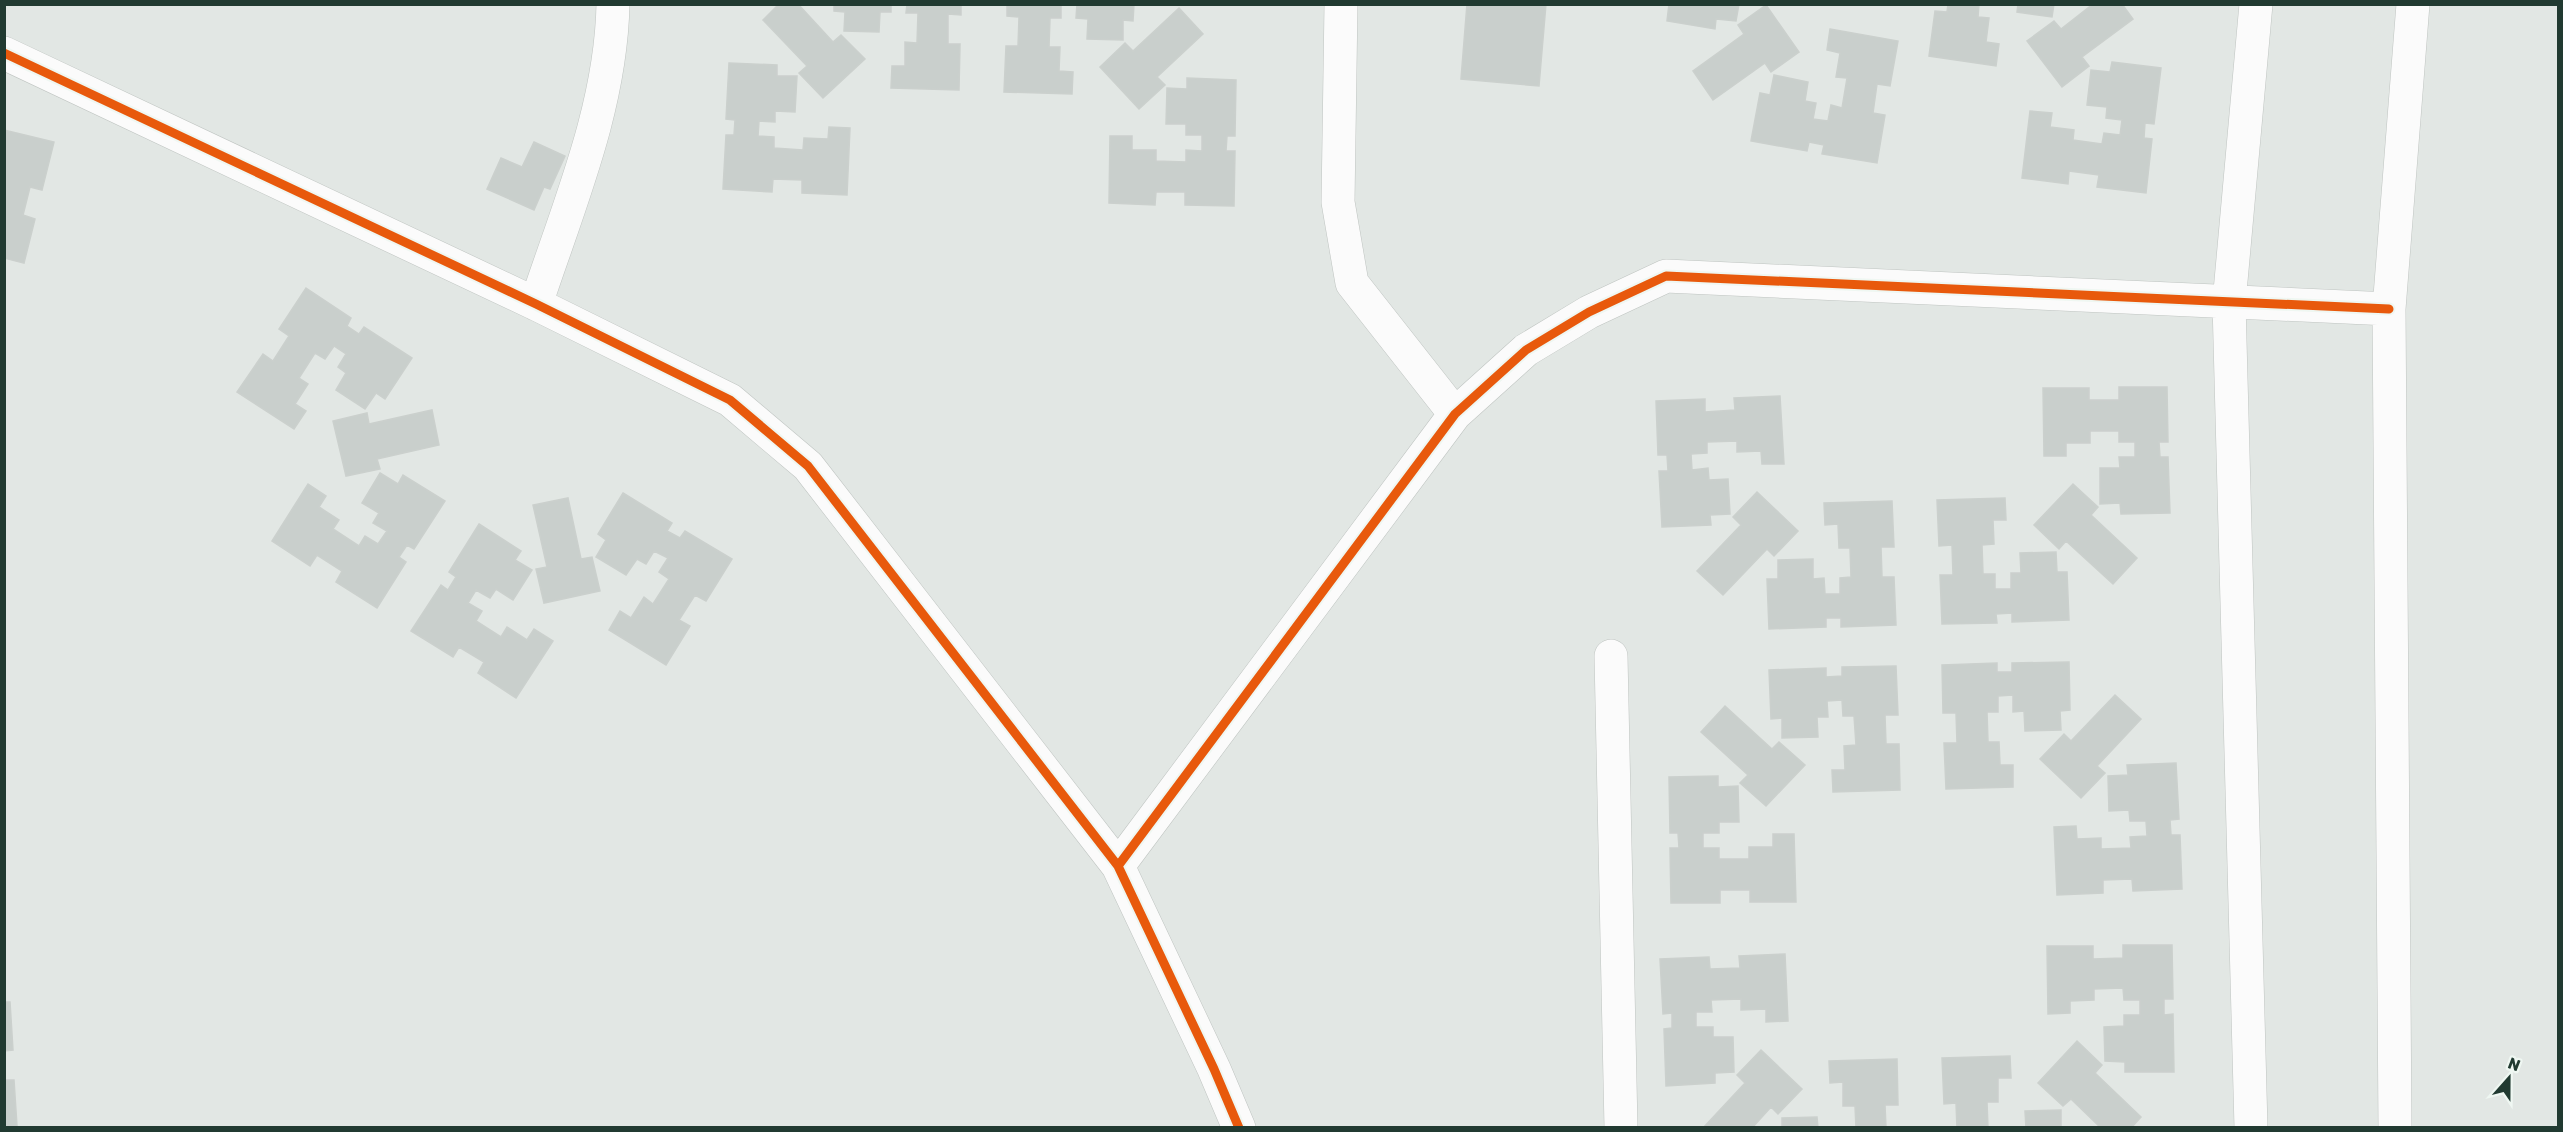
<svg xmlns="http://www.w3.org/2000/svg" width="2563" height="1132" viewBox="0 0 2563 1132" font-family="Rubik,sans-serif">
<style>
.building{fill:#c9cfcc;stroke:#cbd0cd;stroke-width:1.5}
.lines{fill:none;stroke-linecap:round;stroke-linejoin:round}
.street-casing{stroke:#bfc4c1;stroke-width:34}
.street{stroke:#fbfbfb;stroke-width:33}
.cycleway-casing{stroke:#eff7f2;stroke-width:13}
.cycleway{stroke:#e8590c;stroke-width:9}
</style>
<rect width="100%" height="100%" fill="#e2e7e4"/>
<path class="building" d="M779,4h19l35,38 8,-7 24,24 -42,39 -24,-25 8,-7 -44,-46z
M834,4h57v8h-11l-1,20 -35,-1 1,-19 -11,-1z
M907,4h54v11l-13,-1v30h12l-1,46 -68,-2 1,-22h13v-24l12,1 1,-30h-12z
M1007,4h54v14h-11l-1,29h11l-1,24 14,1 -1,22 -68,-2 2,-46h12l1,-29 -12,-1z
M1077,4h57l-1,17 -10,-1v20l-36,-1 1,-20 -12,-1z
M1467,4h79l-7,82 -78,-7z
M1669,4h70l-3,17 -20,-2 -1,10 -48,-8z
M1948,4h31l-1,13 11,1 -3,24 13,2 -3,22 -67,-10 6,-45 12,1z
M2018,4h36l-2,13 -35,-5z
M2093,4h29l11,15 -51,38 7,9 -27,21 -35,-46 27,-20 7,8z
M1766,5l33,47 -28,20 -6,-9 -52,37 -20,-29 51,-37 -6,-9z
M1179,8l24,26 -46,43 8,8 -26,24 -39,-42 25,-24 8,8z
M1830,29l68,12 -8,45 -13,-2 -4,29 12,2 -8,48 -55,-9 2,-9 -15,-3 -2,9 -56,-10 9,-48 10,2 4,-20 34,7 -3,19 11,2 -3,16 15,2 3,-16 11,3 5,-30 -11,-1 4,-24 -13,-3z
M2112,62l49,6 -7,56 -9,-1 -1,15 8,1 -6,54 -49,-6 2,-12 -30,-4 -1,13 -46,-6 8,-67 22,2 -2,14 24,3 -1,10 29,4 2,-11 16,2 2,-15 -16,-2 1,-11 -20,-2 4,-35 19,2z
M729,63l48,2v11h20l-2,36 -20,-1v11l-16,-1 -1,15 16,1v11l29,2 1,-12 24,1 1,-12 21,1 -3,67 -45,-2v-13l-29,-1 -1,13 -49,-3 3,-54h8l1,-15 -9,-1z
M1187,78l49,2 -1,56h-8l-1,15h9l-1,55 -49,-1v-13h-29l-1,13 -46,-2 1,-67h22v14h24v11l30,1v-12l16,1v-16h-16v-11h-20l1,-36 20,1z
M4,130l50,12 -12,48 -12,-3 -7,28 12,4 -11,44 -20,-5z
M534,142l31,14 -15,33 -6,-2 -10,23 -47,-21 14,-31 21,9z
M306,288l45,30 -4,8 12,8 5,-7 48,31 -27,41 -9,-6 -11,16 -29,-19 10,-17 -8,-6 8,-13 -12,-8 -9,13 -10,-6 -16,25 9,6 -13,20 11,7 -12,18 -57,-37 26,-38 10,7 16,-25 -10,-7z
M2119,387h48l1,55h-9l1,15h8l2,56 -49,1 -1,-11 -20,1v-36h20l-1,-11h16v-15h-16v-11h-29v12h-24v13h-22l-1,-68h46v12h30z
M1780,396l4,68h-22l-1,-13 -24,1v-11l-30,1v11l-16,1 1,16 16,-2 1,12 19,-1 2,35 -20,1 1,10 -49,2 -3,-56h9l-1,-16h-9l-2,-54 49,-2v13l30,-2 -1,-12z
M432,410l7,35 -62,14 3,10 -34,7 -13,-55 34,-8 2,11z
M380,473l18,11 5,-9 42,26 -31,48 -7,-4 -8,12 7,5 -29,46 -41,-26 6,-11 -25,-16 -7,11 -38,-25 36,-57 18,12 -7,11 20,13 -6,9 26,17 6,-10 13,8 9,-13 -14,-8 6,-10 -17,-10z
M2073,484l25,23 -7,8 46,43 -24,26 -47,-43 -7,8 -25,-24z
M1757,492l41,39 -24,25 -7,-7 -44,46 -26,-24 44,-46 -8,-8z
M623,493l49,30 -5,8 13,7 5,-7 47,28 -26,42 -11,-6 -16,25 11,6 -24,39 -57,-35 11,-19 11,7 13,-21 9,7 16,-25 -10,-7 9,-14 -14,-7 -8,13 -9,-5 -11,16 -30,-18 10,-17 -8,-6z
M568,498l13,61 11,-2 8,34 -56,12 -8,-34 11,-2 -14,-62z
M2005,498l1,22h-13l1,24 -12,1 1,29h12v15h16v-16h10l-1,-20 36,-1 1,20h10l2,48 -57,2v-9l-16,1 1,9 -55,1 -2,-49h13l-1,-30 -13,1 -2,-46z
M1892,501l2,46h-13l1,30h12l2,48 -55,2v-9h-15v9l-57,2 -2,-50h11v-19l35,-1v20l11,-1 1,16h15v-16l11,-1 -1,-29h-11l-1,-24 -13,1 -1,-22z
M479,524l42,27 -6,9 17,10 -19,30 -17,-11 -6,9 -14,-8 -8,13 14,8 -6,10 25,16 6,-10 20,13 7,-11 19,12 -37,57 -38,-25 6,-11 -25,-15 -6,10 -42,-26 30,-46 7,5 8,-13 -7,-5z
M2069,662l1,48 -10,1 1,19 -36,1 -1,-20 -11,1v-17l-15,1v16h-11l1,30h11l1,23h13v22l-67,2 -2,-46h13l-1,-30h-13l-1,-48 55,-2v9h15v-9z
M1896,666l2,49h-13l1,29h13l1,46 -67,2 -1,-22h13l-1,-24 12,-1 -2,-29h-11l-1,-16 -15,1 1,16h-11l1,20 -36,1v-20l-11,1 -2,-49 57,-2v9l16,-1v-9z
M2115,695l26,24 -44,47 8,7 -24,25 -41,-39 24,-25 7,7z
M1725,706l47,43 7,-7 26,23 -39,41 -26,-23 8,-8 -47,-43z
M2176,763l3,56 -9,1 1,15h9l2,54 -49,2 -1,-12 -29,1v13l-46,2 -3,-68 22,-1 1,13 24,-1v11l30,-1 -1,-11 17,-1 -1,-15h-16l-1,-11 -20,1 -1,-35 20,-1 -1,-10z
M1718,776v11l20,-1 1,36h-20v11h-16v15h16v11h30v-12h24v-13h21l2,68h-46v-12h-30v13h-49l-1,-55h9l-1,-15h-8l-1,-56z
M2123,945h49l1,54h-9v16l9,-1 1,58h-49v-10l-20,-1 -1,-34 20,-1v-11h16v-15h-16l-1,-12 -29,1v11l-24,1v12l-22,1 -1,-68h46v13l30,-1z
M1785,954l3,67 -22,1v-13l-25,1v-11l-30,1 1,12h-16v15h17v10h20l1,35 -19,1v10l-49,3 -2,-57 8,-1v-15l-9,1 -3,-55 49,-2 1,12 30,-1 -1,-12z
M4,1002h6l3,48 -9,1z
M2077,1041l25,24 -7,8 46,44 -10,11h-30l-30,-29 -8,7 -25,-23z
M1761,1050l41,39 -24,25 -7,-7 -19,21h-49l42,-45 -8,-8z
M2010,1056l1,22h-13v24h-11l1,26h-31l-1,-25 -12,1 -2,-46z
M1897,1059l1,46h-13l1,23h-30l-1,-22h-12v-24l-13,1 -1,-22z
M4,1080h10l3,46h-13z
M2061,1110v18h-35l-1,-17z
M1817,1117l1,11h-36v-10z"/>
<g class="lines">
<g class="street-casing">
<path id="street" d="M1341,4l-3,198 14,81 103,131
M4,53l532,251 194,96 78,66 310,400 96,203 25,59
M536,304c32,-97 75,-196 77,-300
M1611,656l10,472
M1118,866l337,-452 71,-64 63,-38 77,-36 723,33
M2251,1128l-22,-825 27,-299
M2395,1128l-6,-819 24,-305"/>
</g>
<use href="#street" class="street"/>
<g class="cycleway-casing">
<path id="cycleway" d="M4,53l532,251 194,96 78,66 310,400 96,203 25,59
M1118,866l337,-452 71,-64 63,-38 77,-36 723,33"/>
</g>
<use href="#cycleway" class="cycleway"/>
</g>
<rect width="2563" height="1132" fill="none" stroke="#213a31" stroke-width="12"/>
<g transform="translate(2509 1078) rotate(21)" stroke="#eff7f2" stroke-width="4.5" paint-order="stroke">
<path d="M0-4.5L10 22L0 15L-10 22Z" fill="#213a31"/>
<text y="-9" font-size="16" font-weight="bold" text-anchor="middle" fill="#213a31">N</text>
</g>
</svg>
